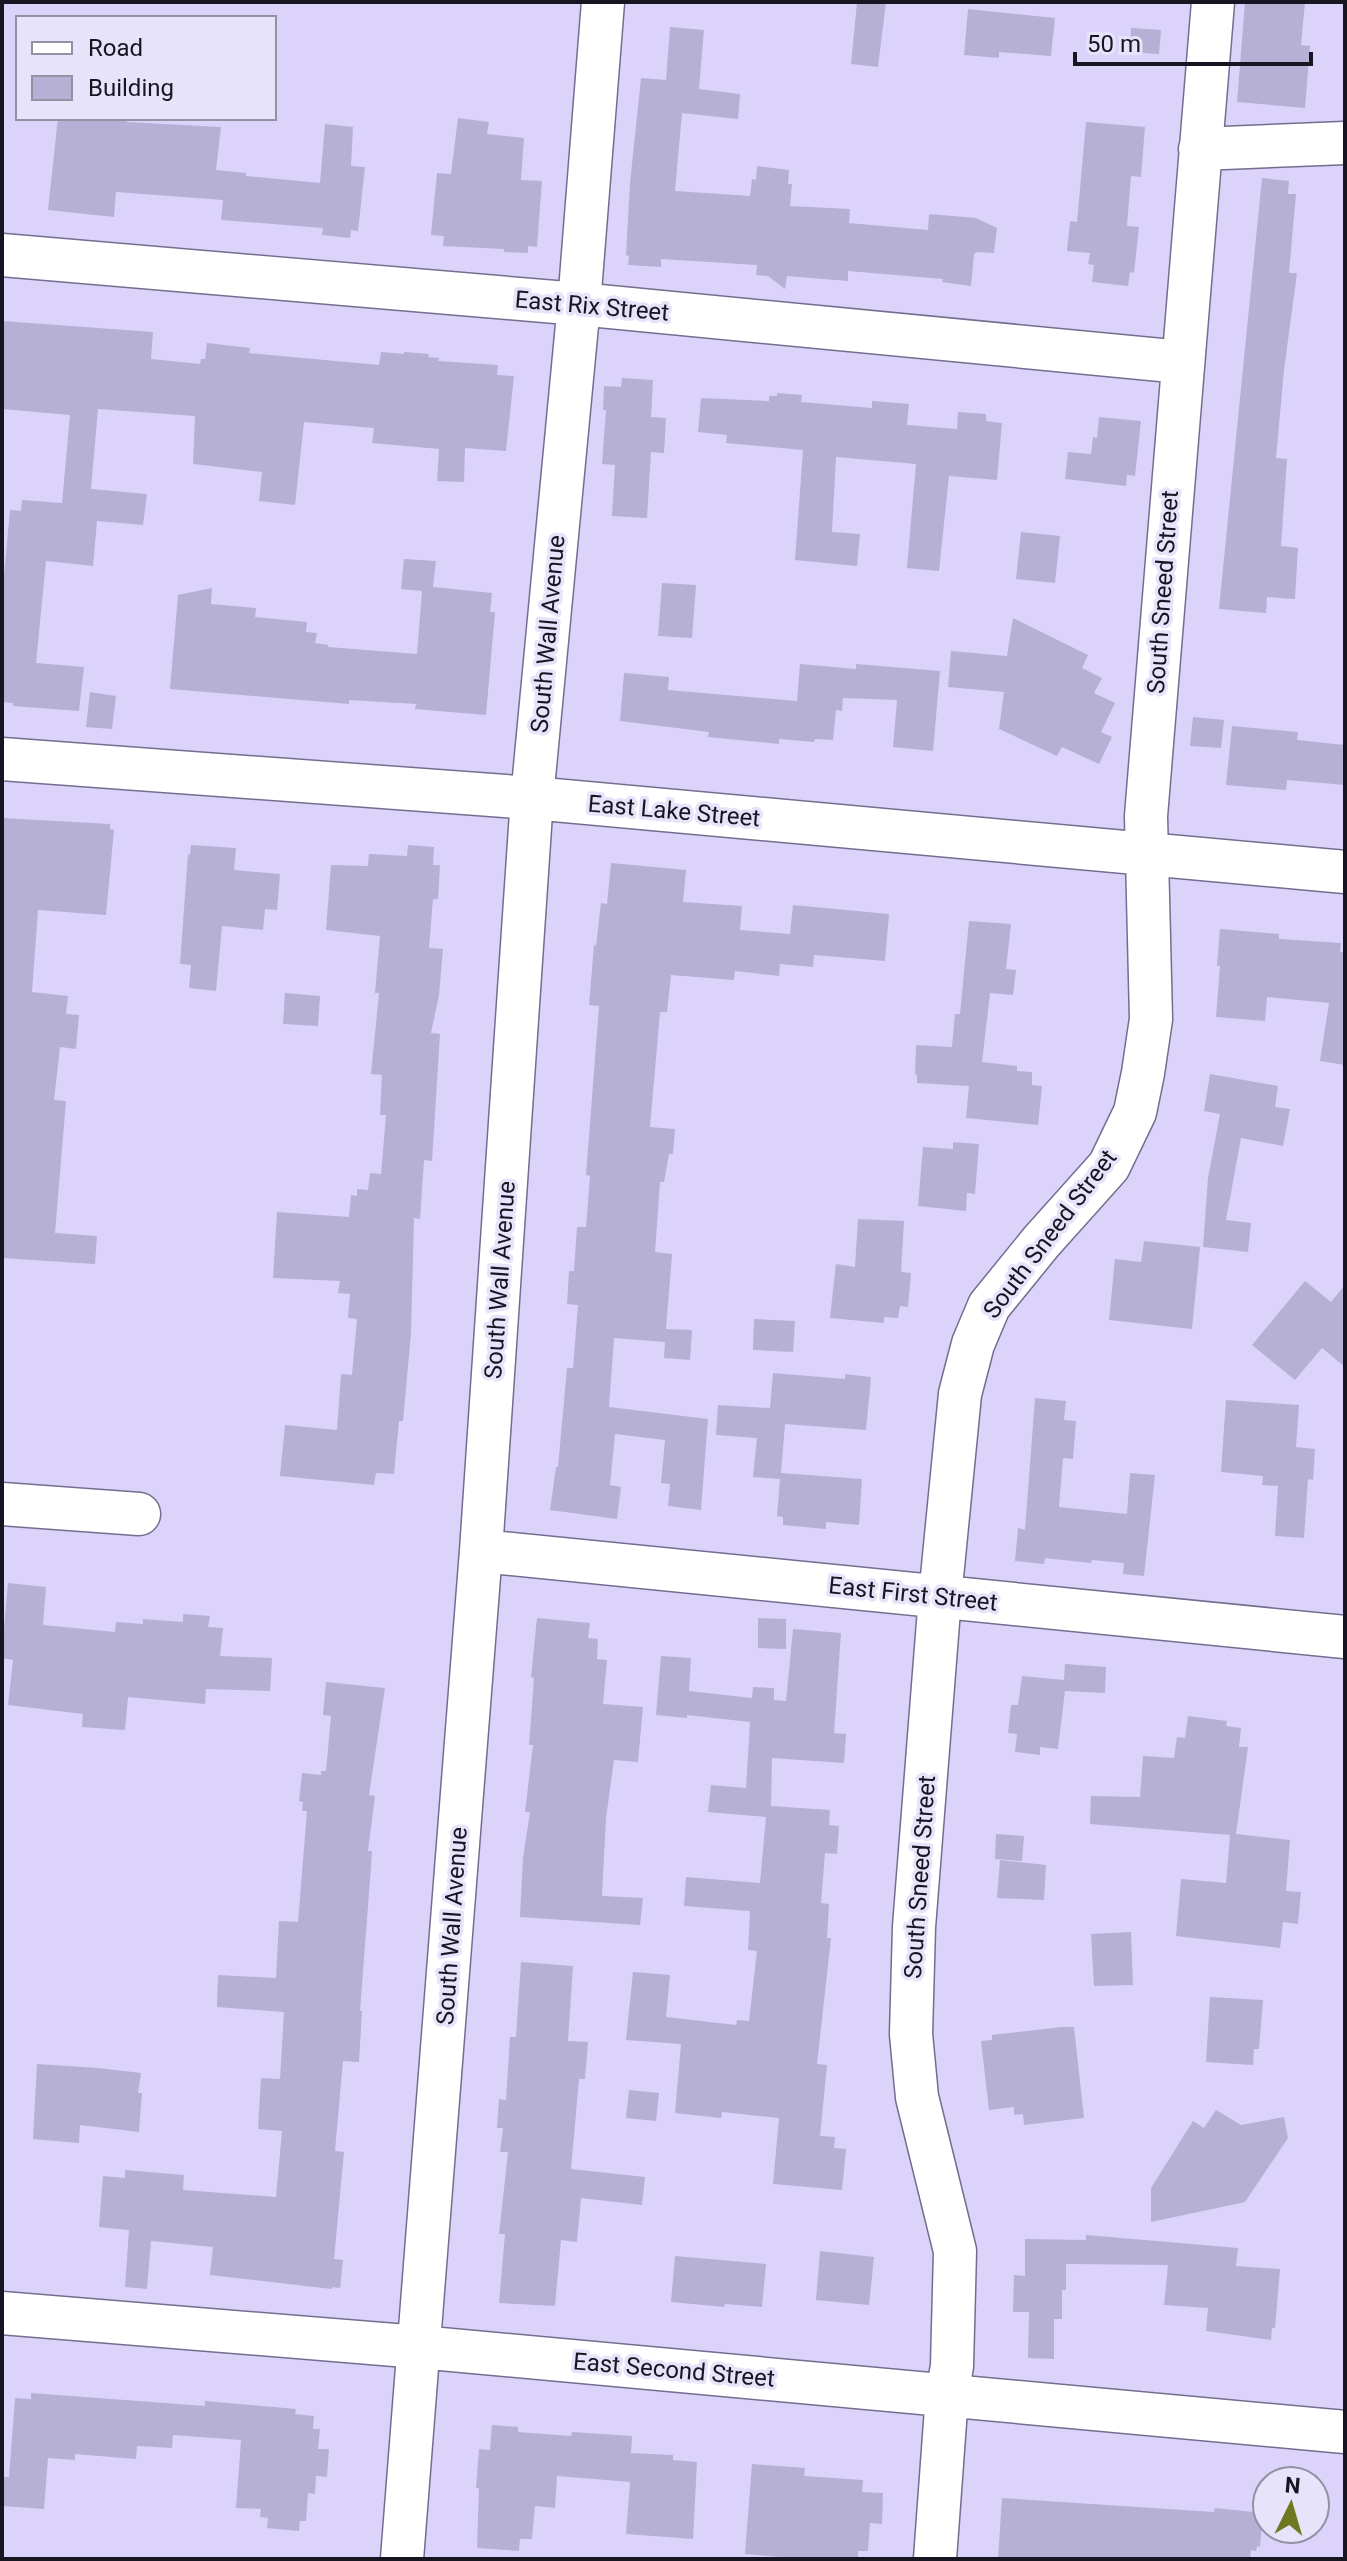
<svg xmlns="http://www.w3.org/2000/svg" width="1347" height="2561" viewBox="0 0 1347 2561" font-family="Roboto,sans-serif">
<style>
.building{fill:#b7b0d5}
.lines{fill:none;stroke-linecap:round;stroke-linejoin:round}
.minor-casing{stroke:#746d8f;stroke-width:45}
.minor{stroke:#fff;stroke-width:42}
.labels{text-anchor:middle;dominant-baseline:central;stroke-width:7;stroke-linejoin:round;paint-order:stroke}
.street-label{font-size:24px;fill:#181522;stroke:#e7e3fa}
</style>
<rect width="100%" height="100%" fill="#dbd3fa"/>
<path class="building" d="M857,2h29l-8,65 -27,-3z
M1245,2h60l-4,43 9,1 -5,62 -68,-6z
M968,9l87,9 -4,38 -52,-4v6l-35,-3z
M670,27l34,3 -5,59 41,5 -2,25 -56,-6 -7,78 75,5 2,-17 4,1 1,-14 32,4 -1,14h4l-2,22 60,3 -1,14 79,7 1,-16 47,4 21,10 -3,25 -17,-1 -3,2 -3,32 -29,-4 1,-3 -95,-8v10l-61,-5 -2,13 -17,-13 -12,-1 1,-10 -96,-6v8l-33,-2 1,-9 -3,-1 4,-72 11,-105 25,2z
M1131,28l30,2 -2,24 -29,-2z
M58,118h70l-1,4 94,5 -5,43 30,3v3l74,7 5,-59 28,3 -2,39 14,1 -7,64 -7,-1 -1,8 -28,-3 1,-7 -102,-8 2,-20 -107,-8 -2,25 -66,-7z
M458,118l31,4 -2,12 37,4 -3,42 21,1 -5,66 -9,-1v7l-24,-1v-3l-61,-3 1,-10 -13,-1 6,-62 14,1z
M1086,122l59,5 -4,50 -10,-1 -4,50 12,1 -5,46 -4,-1 -2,14 -36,-4 2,-17 -6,-1 2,-11 -23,-2 3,-30 7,1z
M1262,178l27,3 -1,13h8l-7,79h8l-13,97 -8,88 11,1 -6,87 17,2 -3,51 -28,-2 -1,16 -47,-4z
M2,321l151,11 -2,27 49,5 1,-5h4l2,-16 43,5 -1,5 130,12 2,-13 23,2v-2l25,2 -1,3 11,1 -1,3 60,4 -1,10 17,1 -8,75 -41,-3 -1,34 -27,-1 2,-32 -67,-6 2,-15 -70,-6 -9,83 -36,-4 3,-29 -69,-8 2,-48 -97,-7 -7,80 56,5 -4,31 -46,-4 -4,45 -47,-5 -10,102 48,4 -5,44 -66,-5v-3l-11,-1v-105l8,-87 11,1 1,-11 40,3 8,-88 -68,-6z
M622,378l31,2 -2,37 15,1 -2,35 -13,-1 -4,66 -35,-2 3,-51 -13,-1 4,-54h-3l1,-24 17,1z
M777,393l25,2 -1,7 71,6v-7l37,3 -2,21 50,4 1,-17 28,2v7l16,2 -5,57 -48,-4 -10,95 -32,-3 9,-104 -80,-7 -4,75 28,2 -3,32 -62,-6 8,-110 -77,-7 1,-8 -29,-3 3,-34 68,3v-5h8z
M1099,417l42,4 -6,55 -8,-1 -1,11 -61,-7 3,-27 23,2 2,-17 4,1z
M1021,532l39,4 -5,47 -39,-4z
M404,559l32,2 -3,26 59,6 -2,19h5l-9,103 -71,-6 1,-5 -67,-4v4l-179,-15 8,-94 34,-7 -1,16 45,4 -1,9 52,5 -1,10 11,1 -2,10 13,2v2l89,7 5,-63 -21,-2z
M662,583l34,2 -4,53 -34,-2z
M1013,618l75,37 -6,13 20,10 -8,15 21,10 -14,29 11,5 -13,27 -37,-17 -5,9 -58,-27 5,-37 -56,-5 3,-36 56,5z
M800,664l56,5v-5l84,7 -7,80 -40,-4 4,-47 -54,-2 -1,13 -6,-1 -3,30 -18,-1 -1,3 -35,-3v5l-71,-7 1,-5 -89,-11 4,-48 45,4 -1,13 129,11z
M90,692l26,4 -4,33 -26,-2z
M1193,717l31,3 -3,28 -31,-2z
M1232,726l66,6 -1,8 48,5v40l-58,-5 -1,10 -60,-5z
M2,818l108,6v5l4,1 -8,85 -68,-5 -6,82 36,4 -2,18 13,1 -3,34 -16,-2 -6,53 12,1 -11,132 42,3 -2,28 -93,-6z
M191,845l45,3 -2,22 46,4 -3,36 -12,-1 -2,21 -41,-4 -6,65 -27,-3 2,-23 -11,-1 8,-110 2,1z
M408,845l26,2 -1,18h7l-2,34h-5l-4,49 14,1 -4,46 -8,38 9,1 -8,127 -8,-1 -4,59 -6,-1 -3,115 -8,88h-4l-5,53 -18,-1 -2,12 -94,-9 5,-51 52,5 4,-56 11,1 5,-56 -9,-1 2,-24 -12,-1 2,-12 -67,-3 4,-66 72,5 2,-22 6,1v-7l11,1 2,-17 11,1 5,-59h-6l2,-40 -11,-1 8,-81h-4l5,-57 -54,-6 5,-65 37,1 1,-12 38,2z
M611,863l75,7 -3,32 59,4 -2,24 50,4 3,-29 96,9 -4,47 -71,-6 -1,12 -33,-3 -1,12 -44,-5 -1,9 -63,-5 -4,37h-7l-10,115 25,2 -2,25h-4l-5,28h-4l-5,70 17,2 -6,75 26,1 -2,30 -26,-2 1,-16 -51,-4 -5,69 99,12 -7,91 -33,-4 2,-22 -9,-1 4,-43 -50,-6 -5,51 11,2 -4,32 -67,-9 6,-43h2l9,-99h6l5,-63 -11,-1 2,-33h5l3,-44h9l4,-51 -4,-1 13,-169 -10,-1 5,-60 2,1 5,-43 6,1z
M969,921l42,3 -5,45 10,1 -3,25 -23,-2 -8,69 35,4v5l15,1v13l10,1 -4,39 -72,-7 3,-32 -52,-3v-8l-2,-1 1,-29 36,2 3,-33h5z
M1220,929l59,5v5l62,4 -1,9h5v113l-25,-4 9,-58 -62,-6 -2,24 -49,-4 4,-51h-3z
M285,993l35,3 -2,30 -35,-2z
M1210,1074l68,12 -3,21 15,2 -7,37 -42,-8 -15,82 25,3 -3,29 -45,-5 5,-69 12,-64 -16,-3z
M953,1142l26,2 -4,50 -8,-1 -1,18 -48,-5 5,-59 30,2z
M858,1219l46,2 -3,51 10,1 -3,34 -8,-1 -2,12 -14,-1v6l-54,-5 6,-54 19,3z
M1144,1241l56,6 -8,82 -83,-9 6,-61 26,3z
M1305,1281l26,21 14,-17v82l-23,-19 -27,32 -43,-35z
M754,1319l41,2 -2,31 -40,-2z
M773,1373l72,6v-5l26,3 -5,53 -81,-6 -4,49 81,6 -3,46 -33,-3v7l-43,-4v-8l-6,-1 3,-37 -27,-2 4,-39 -41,-3 2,-30 52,3z
M1035,1398l31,3 -2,19 12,1 -3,38 -10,-1 -4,49 68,7 3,-41 25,2 -11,101 -21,-2 1,-11 -32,-3 -1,3 -46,-5 -1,6 -29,-3 3,-33 7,2z
M1226,1400l73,5 -3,42 19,2 -2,31 -5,-1 -4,59 -29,-2 3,-50 -16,-1 1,-9 -42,-4z
M8,1583l38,4 -3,38 72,7 1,-10 27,2v-5l40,3v-8l27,2 -2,11 15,1 -3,28 52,2 -2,33 -64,-2 -1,15 -77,-7 -3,33 -43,-3 1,-13 -75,-9 5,-45 -11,-2v-8z
M537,1618l53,5 -2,15 10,1 -1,20 10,1 -4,44 40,3 -5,55 -24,-2 -8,58 -4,78 41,2 -3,27 -120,-8 3,-59 7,-46h-5l8,-67h-4l5,-67 -3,-1z
M758,1618l28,1v30l-28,-1z
M793,1629l48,4 -7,100 12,1 -2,29 -72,-5 -1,48 59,4 -1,15 10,1 -2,28 -12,-1 -4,50 8,1 -2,34h4l-14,126 10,1 -7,71 15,1 -1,11 12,1 -4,41 -69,-6 6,-66 -57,-6 -1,6 -46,-5 6,-69 -55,-4 7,-68 37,3 -4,42 70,8 1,-5 12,1 8,-70 -9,-1 2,-39 -66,-5 2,-29 74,6 6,-66 -58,-5 3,-27 35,3 4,-66 -63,-7v3l-31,-3 5,-59 30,2 -2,33 63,7 1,-11 21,1v12l12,1z
M1065,1664l41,3 -1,26 -40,-2 -7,58 -18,-2v8l-25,-3 2,-18 -9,-1 3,-28h7l4,-29 42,4z
M326,1682l59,6 -16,107 6,1 -7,55h4l-1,16 -11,144h2l-3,51 -16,-1 -8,90 9,1 -10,107 9,1 -3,28 -8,-1v2l-122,-14 3,-28 -62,-6 -4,48 -22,-2 4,-57 -30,-3 4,-51 22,2v-8l59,5 -1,15 93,7 6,-66 -24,-2 3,-51 19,1 4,-67 -67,-5 1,-32 58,3 3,-57 19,1 9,-111h-5l1,-9 -4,-1 3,-28 19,2v-4h5l5,-55 -8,-1z
M1188,1716l39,5 -1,5 15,2 -2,19h9l-12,87 54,6 -4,51 15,1 -3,32 -15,-2 -3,26 -104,-12 5,-57 45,4 4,-48 -140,-11 1,-28 49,1 3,-41 31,2 3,-21 8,1z
M996,1834l28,2 -2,25 -27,-2z
M1000,1860l46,5 -2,35 -47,-2z
M1131,1932l2,53 -39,1 -3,-52z
M521,1962l52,4 -5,75 20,1 -3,37h-6l-8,90 74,8 -3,28 -61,-7 -4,44 -16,-2 -6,66 -56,-3 6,-69h-6l9,-82h-8l3,-24h-6l2,-29 7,1 4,-63h6z
M1210,1997l53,3 -4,49h-5l-1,16 -47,-3z
M1062,2027h12l10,91 -60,7 -1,-11 -9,1v-8l-25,3 -8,-69 11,-1v-5z
M37,2064l61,4 43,5 -3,20h4l-3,39 -59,-7 -1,18 -46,-4z
M629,2090l30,3 -3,28 -30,-3z
M1216,2110l25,15 43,-8 4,21 -43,64 -94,20v-34l42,-67 11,7z
M1086,2235l152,13 -2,18 44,3 -5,59h-3l-1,12 -65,-9 2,-23 -44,-3 4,-40 -102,-1v26h-4v29h-8v40l-26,-1 1,-46h-16l1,-37 11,1v-37l61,1z
M820,2251l54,6 -5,48 -53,-5z
M675,2256l91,8 -4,43 -37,-3 -1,3 -53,-5z
M31,2393l174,13v-5l91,8 -1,5 19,2 -1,13h7l-2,20h11l-2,28 -11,-1 -1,18 -7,-1 -2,28h-6l-1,10 -32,-3 1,-10 -8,-1 1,-8 -25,-1 5,-68 -68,-5 -1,13 -35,-2 -1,13 -61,-5v6l-27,-2 -4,51 -42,-3 2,-29h5l6,-79 16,1z
M492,2425l26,2v5l53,4 1,-4 60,4 -1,17 42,2v5l24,2 -4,77 -67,-5 4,-52 -73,-6 -2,32 -20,-2 -3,33h-12l-1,12 -42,-3 2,-60h-3l3,-39 11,1z
M752,2464l53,4 -1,8 59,4 -1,12 21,1 -1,31 -12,-1 -2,28h-10v8h-53l-60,-5z
M1002,2498l212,14 1,-4 48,5 -3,34 -3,-1 -1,5 -5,-1 -1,9h-252z"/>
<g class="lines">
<g class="minor-casing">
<path id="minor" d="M1200,149l145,-6
M2,255l577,49 603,58
M2,759l530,39 813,74
M2,1504l137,10
M481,1551l864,86
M2,2313l417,34 926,85
M402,2559l79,-1008 51,-753 47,-494 24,-302
M935,2559l12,-164 5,-29 3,-115 -38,-154 -6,-63 3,-107 26,-330 20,-203 13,-50 16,-38 52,-64 68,-76 26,-54 8,-39 8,-54 -5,-203 67,-814"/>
</g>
<use href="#minor" class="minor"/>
</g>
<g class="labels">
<g class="street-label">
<text transform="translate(592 306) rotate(5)">East Rix Street</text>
<text transform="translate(1163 592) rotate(-86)">South Sneed Street</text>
<text transform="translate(548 634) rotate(-85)">South Wall Avenue</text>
<text transform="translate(674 811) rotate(5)">East Lake Street</text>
<text transform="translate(1050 1234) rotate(-53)">South Sneed Street</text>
<text transform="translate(500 1280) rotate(-86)">South Wall Avenue</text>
<text transform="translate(913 1594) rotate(6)">East First Street</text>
<text transform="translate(920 1877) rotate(-86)">South Sneed Street</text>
<text transform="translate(452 1926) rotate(-86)">South Wall Avenue</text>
<text transform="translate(674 2370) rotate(5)">East Second Street</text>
</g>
</g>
<rect width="1347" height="2561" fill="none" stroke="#181522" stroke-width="8"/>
<rect x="16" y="16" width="260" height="104" fill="#e7e3fa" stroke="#9491a4" stroke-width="2"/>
<rect x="32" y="42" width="40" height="12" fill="#ffffff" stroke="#9491a4" stroke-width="2"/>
<text x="88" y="56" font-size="24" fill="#181522">Road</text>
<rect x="32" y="76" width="40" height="24" fill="#b7b0d5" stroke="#9491a4" stroke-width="2"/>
<text x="88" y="96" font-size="24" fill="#181522">Building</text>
<g transform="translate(1291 2505) rotate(5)"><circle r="38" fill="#e7e3fa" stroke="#9491a4" stroke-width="2"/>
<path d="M0-6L14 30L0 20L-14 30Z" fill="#6f7721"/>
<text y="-12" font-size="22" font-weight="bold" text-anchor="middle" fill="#181522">N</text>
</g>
<path d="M1075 52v12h236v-12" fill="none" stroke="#181522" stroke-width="4"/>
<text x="1087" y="52" font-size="24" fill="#181522" stroke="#e7e3fa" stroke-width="6" paint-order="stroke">50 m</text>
</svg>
